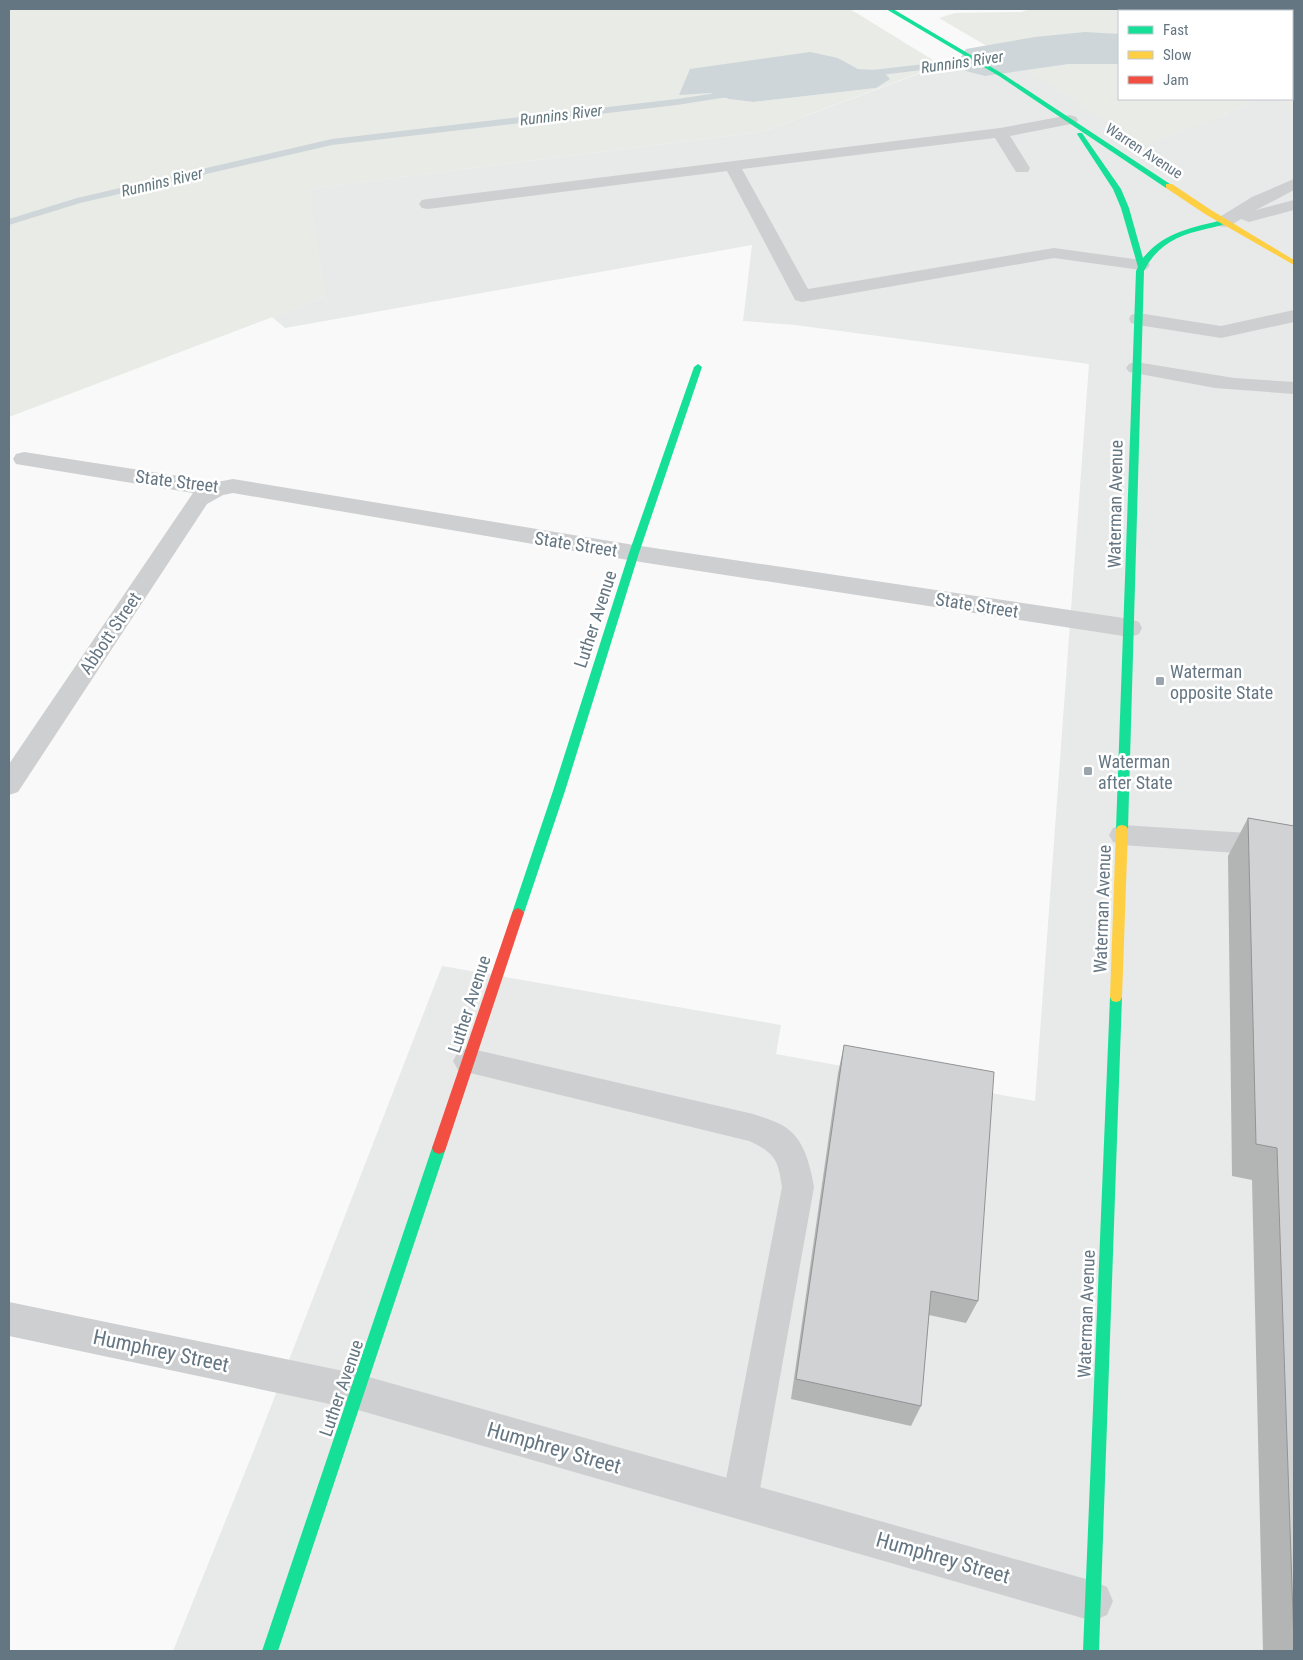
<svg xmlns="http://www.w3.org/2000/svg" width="1303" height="1660" viewBox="0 0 1303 1660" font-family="'Roboto Condensed',sans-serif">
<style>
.built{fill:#e8e9e9}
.green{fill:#e8ebe6;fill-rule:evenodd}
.water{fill:#ced6d9}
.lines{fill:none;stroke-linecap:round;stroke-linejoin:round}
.stream{fill:#ced6d9;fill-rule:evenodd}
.river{fill:#ced6d9;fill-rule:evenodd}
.lane{fill:#cecfd0;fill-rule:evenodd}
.street{fill:#cecfd0;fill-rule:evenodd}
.fast{fill:#16e098;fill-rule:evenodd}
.slow{fill:#ffcf43;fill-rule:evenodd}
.jam{fill:#f24e42;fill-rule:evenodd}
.wall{fill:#b3b5b5}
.building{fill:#d0d2d3;stroke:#929394}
.poi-dot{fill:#99a4ac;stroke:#fff;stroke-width:2}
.labels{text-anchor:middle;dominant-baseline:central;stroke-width:5;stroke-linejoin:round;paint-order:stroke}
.far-street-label{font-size:15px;fill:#657683;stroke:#fff}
.far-water-label{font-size:16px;font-style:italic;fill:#60757c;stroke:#fff}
.street-label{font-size:18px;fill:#657683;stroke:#fff}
.poi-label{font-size:18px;fill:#657683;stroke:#fff;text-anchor:start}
.near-street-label{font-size:21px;fill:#657683;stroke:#fff}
</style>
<rect width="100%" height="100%" fill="#f9f9f9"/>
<path class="built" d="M991,47l45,28 146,55 37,-13 38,-18h23l8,7h6v1545h-1121l81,-201 188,-484 339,59 -5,29 259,47 54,-737 -294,-39 -52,-4 9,-76 -467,83 -13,-11 53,-20 -16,-108 456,-58z"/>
<path class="green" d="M9,9h841l91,56 -176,66 -455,58 15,108 -316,120zM838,58l20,11 24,1 -6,18 -123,14 -24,-3 -19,-6z
M1031,9h263v97l-6,1 -8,-8h12v-88h-173v88h138l-38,18 -76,29 -107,-71 -97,-57 16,-5 66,-1z"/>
<path class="water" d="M810,52l28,6 20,11 24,1 8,9 -14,9 -123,14 -24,-3 -19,-6 -31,2 11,-26z"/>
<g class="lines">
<path class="stream" d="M985,57l4,3 -1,2 -124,15 -4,-3 4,-3z
M737,90l3,1v4l-63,10 -345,40 -252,58 -71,22v-6l68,-21 255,-59 345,-40z"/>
<path class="river" d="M1269,9h25v18h-2v-16h-24z
M1085,32l34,2v30h-51l-83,12 -19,-5 -7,-11 7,-11 69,-12z"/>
<path class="lane" d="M1070,115l6,2 2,3 -2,3 -66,13 20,32 -2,4h-12l-21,-34 -253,31 66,120 246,-41 87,12 6,1 3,4 -3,4 -6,1 -87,-12 -252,44 -7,-2 -2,-4 -66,-125 -299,38 -6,-1 -3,-4 3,-4 6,-1 572,-71z
M1294,179v11l-38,20 38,-10v10l-45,12 -8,-3 -11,7 -6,1 -6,-1 -3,-4 3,-4 34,-21z
M1294,310v12l-73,16 -83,-13 -7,-2 -2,-4 2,-4 7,-2 83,13z
M1136,362l98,16 60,4v12l-79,-6 -86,-16 -3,-4 3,-4z
M1122,825l172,11v21l-172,-12 -9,-3 -4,-7 4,-7z
M468,1048l285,66c11,4 27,8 36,16 16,12 22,39 25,57l-56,313 -5,13 -13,5 -13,-5 -5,-13 60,-313c-4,-28 -7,-34 -33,-46l-291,-71 -5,-9 5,-9z"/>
<path class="street" d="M24,452l193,30 16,-3 401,66 496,74 9,3 3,6 -3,6 -9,3 -496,-76 -401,-68 -10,2 -16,9 -189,288 -9,3v-31l184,-271 -177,-29 -3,-5 3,-5z
M9,1302l349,72 735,207 14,6 6,14 -6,14 -14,6 -735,-211 -349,-74z"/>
<path class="fast" d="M886,9h7l110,65 170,112 -7,2 -167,-112z
M1078,133h4l39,56 8,19 14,50c21,-26 50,-31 81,-38l4,2c-6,4 -15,5 -22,7 -28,6 -49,16 -62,42l-16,558 -2,3h-8l-2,-3 20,-558 2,-4 -17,-59 -8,-19 -36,-55z
M698,364l4,3 -63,186 -74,238 -41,122 -2,3 -4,2 -4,-2 -2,-3 41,-122 76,-238 65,-186z
M1116,992l4,1 2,4 -23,654h-16l27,-654 2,-4z
M439,1142l5,2 2,4 -168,503h-16l170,-503 2,-4z"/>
<path class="slow" d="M1166,184h6l39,26 83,50v5l-89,-51 -39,-26z
M1122,825l4,1 2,3 -6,168 -2,4 -4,1 -4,-1 -2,-4 6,-168 2,-3z"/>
<path class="jam" d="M518,908l4,2 2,3 -78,235 -2,4 -5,2 -5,-2 -2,-4 80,-235 2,-3z"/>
</g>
<path class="wall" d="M1248,818l46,8v825h-31l-11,-471 -20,-4 -4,-320z
M844,1045l134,256 -12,22 -37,-8 -8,91 -10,20 -120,-27 47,-326z"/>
<path class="building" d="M1248,818l46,8v818l-17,-496 -21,-4z
M844,1045l150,27 -16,229 -47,-10 -10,115 -125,-27z"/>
<g class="poi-dot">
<rect x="1155" y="676" width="10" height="10" rx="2.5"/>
<rect x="1083" y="766" width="10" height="10" rx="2.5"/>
</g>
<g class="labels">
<g class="far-street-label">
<text transform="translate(1144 151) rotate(33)">Warren Avenue</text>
</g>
<g class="far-water-label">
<text transform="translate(962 62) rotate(-8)">Runnins River</text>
<text transform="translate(561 115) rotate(-7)">Runnins River</text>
<text transform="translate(162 182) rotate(-13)">Runnins River</text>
</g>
<g class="street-label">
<text transform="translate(177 481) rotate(7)">State Street</text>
<text transform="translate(1115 504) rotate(-89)">Waterman Avenue</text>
<text transform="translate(576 544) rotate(9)">State Street</text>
<text transform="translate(977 605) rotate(9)">State Street</text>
<text transform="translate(595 619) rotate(-72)">Luther Avenue</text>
<text transform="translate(110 633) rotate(-56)">Abbott Street</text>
<text transform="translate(1102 909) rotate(-88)">Waterman Avenue</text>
<text transform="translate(469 1004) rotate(-72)">Luther Avenue</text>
<text transform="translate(1086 1314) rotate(-88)">Waterman Avenue</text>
<text transform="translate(341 1388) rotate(-71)">Luther Avenue</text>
</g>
<g class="poi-label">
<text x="1170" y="671">Waterman<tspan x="1170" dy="21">opposite State</tspan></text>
<text x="1098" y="761">Waterman<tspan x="1098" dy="21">after State</tspan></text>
</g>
<g class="near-street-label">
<text transform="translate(161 1351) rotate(12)">Humphrey Street</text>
<text transform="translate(554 1448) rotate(16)">Humphrey Street</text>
<text transform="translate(943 1558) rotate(16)">Humphrey Street</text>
</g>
</g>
<rect width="1303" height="1660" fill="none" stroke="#657683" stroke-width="20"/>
<rect x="1118" y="10" width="175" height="90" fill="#ffffff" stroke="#c1c8cd"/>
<rect x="1128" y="26" width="25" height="8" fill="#16e098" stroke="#c1c8cd"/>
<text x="1163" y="35" font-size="15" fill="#657683">Fast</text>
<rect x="1128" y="51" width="25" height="8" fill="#ffcf43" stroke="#c1c8cd"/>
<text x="1163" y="60" font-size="15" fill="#657683">Slow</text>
<rect x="1128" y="76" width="25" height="8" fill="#f24e42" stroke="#c1c8cd"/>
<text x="1163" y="85" font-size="15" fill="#657683">Jam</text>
</svg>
